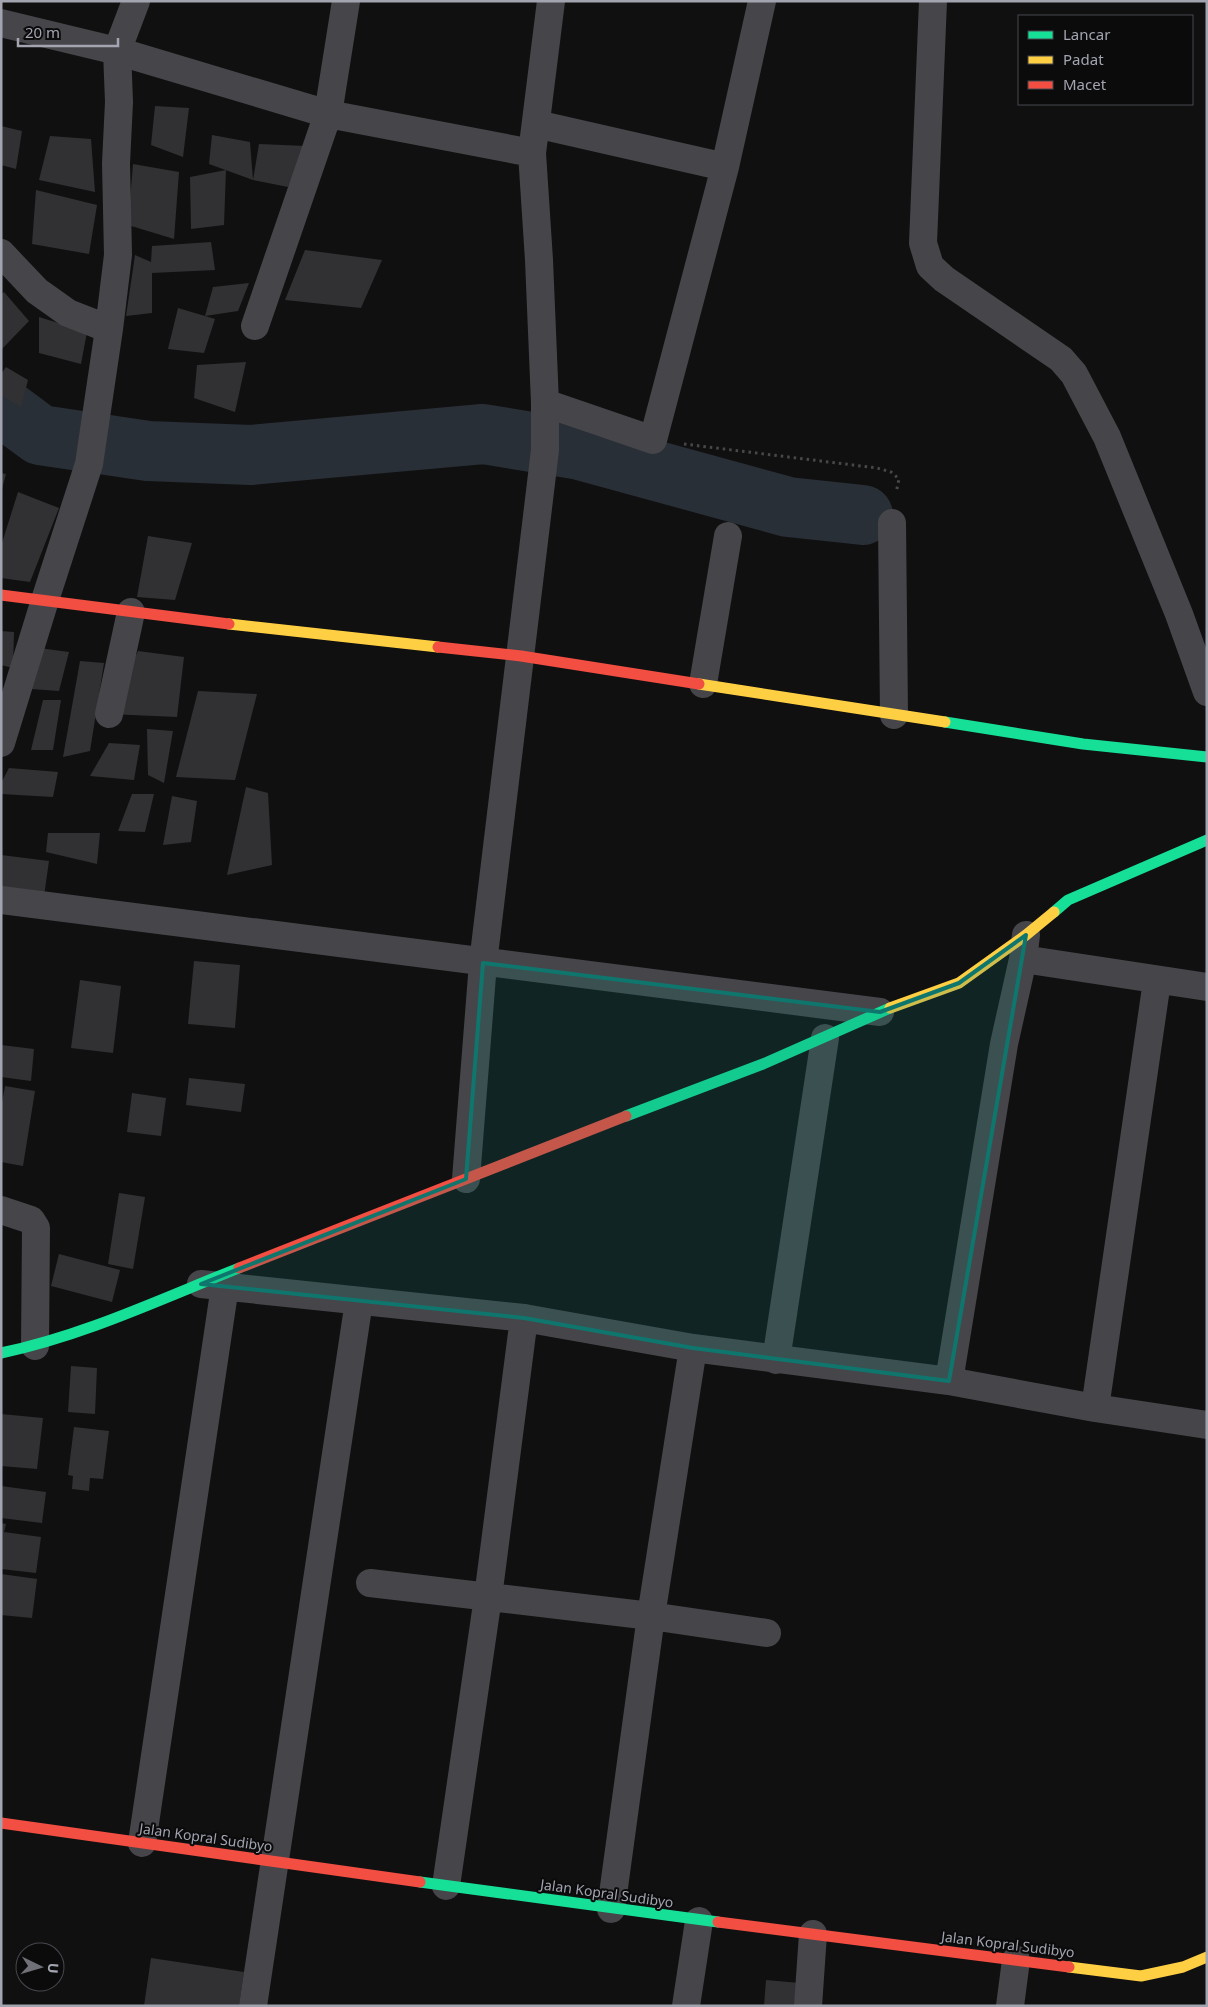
<svg xmlns="http://www.w3.org/2000/svg" width="1208" height="2007" viewBox="0 0 1208 2007" font-family="'Noto Sans',sans-serif">
<style>
.lines{fill:none;stroke-linecap:round;stroke-linejoin:round}
.river{stroke:#292f36;stroke-width:60}
.building{fill:#313133}
.path{stroke:#48484b;stroke-width:3;stroke-dasharray:2.5 4;stroke-linecap:butt}
.street{stroke:#46464a;stroke-width:28}
.fast{stroke:#16e098;stroke-width:11}
.slow{stroke:#ffcf43;stroke-width:11}
.jam{stroke:#f24e42;stroke-width:11}
.marked{fill:#0f766e;fill-opacity:0.2;stroke:#0f766e;stroke-width:4;stroke-linejoin:round}
.labels{text-anchor:middle;dominant-baseline:central;stroke-width:4;stroke-linejoin:round;paint-order:stroke}
.street-label{font-size:14px;fill:#a2a4b0;stroke:#0b0b0c}
</style>
<rect width="100%" height="100%" fill="#101011"/>
<g class="lines">
<path class="river" d="M1,406l39,29 108,16 103,4 232,-21 97,16 208,57 75,8"/>
</g>
<path class="building" d="M155,106l34,2 -6,49 -32,-12z
M1,126l21,5 -6,38 -15,-4z
M212,135l38,7 3,38 6,-36 47,2 -18,41 -35,-7 -44,-16z
M50,136l41,3 4,53 -56,-12z
M133,164l46,8 -5,67 -46,-14z
M226,170l-2,55 -33,4 -1,-52z
M36,190l61,15 -8,49 -57,-10z
M211,242l4,28 -63,3v40l-26,3 9,-61 16,7 1,-16z
M305,250l77,10 -21,48 -76,-8z
M249,283l-11,28 -33,5 10,3 -11,34 -36,-4 10,-41 27,8 8,-29z
M4,292l25,29 -28,29v-55z
M39,317l48,15 -6,32 -42,-11z
M246,362l-11,50 -41,-14 3,-33z
M6,367l22,13 -7,27 -20,-12v-21z
M1,473l5,1 -4,15h-1z
M18,492l41,16 -29,74 -29,-4v-32z
M148,536l44,7 -17,57 -38,-3z
M1,631l13,1 -1,36 -12,-3z
M39,648l30,4 -10,39 -28,-2z
M138,651l46,6 -7,60 -68,-3z
M80,661l24,2 -14,88 -27,6z
M198,691l59,3 -22,86 -59,-3z
M43,700h18l-8,50h-22z
M147,729l26,2 -9,52 -16,-8z
M109,743l31,2 -6,35 -44,-4z
M9,768l49,4 -5,25 -52,-3v-11z
M246,787l22,6 4,72 -45,10z
M132,794h22l-9,38 -27,-1z
M172,796l25,5 -6,41 -28,3z
M48,833h52l-3,31 -51,-12z
M1,855l48,6 -6,42 -42,-6z
M194,961l46,4 -5,63 -47,-4z
M80,980l41,6 -8,67 -42,-5z
M1,1045l33,4 -3,32 -30,-4z
M189,1078l56,6 -4,28 -55,-7z
M5,1086l30,5 -12,75 -22,-4v-54z
M132,1093l34,5 -5,38 -34,-4z
M119,1193l26,4 -12,72 -25,-5z
M59,1254l61,16 -8,32 -61,-16z
M71,1366l26,2 -2,46 -27,-2z
M1,1414l42,4 -6,51 -36,-3z
M74,1427l35,4 -6,48 -13,-1 -1,13 -17,-2 1,-13 -5,-1z
M1,1486l45,6 -4,31 -41,-5z
M1,1523l5,1 -2,8 37,5 -5,36 -35,-4z
M1,1574l36,5 -5,39 -31,-3z
M151,1958l93,14 -5,34h-95z
M766,1980l34,3 -1,23h-35z"/>
<g class="lines">
<path class="path" d="M684,444l193,24 14,4 8,7 -3,14"/>
<path class="street" d="M551,1l-19,152 7,107 6,143 108,37 72,-273 37,-166
M933,1l-10,242 7,23 14,13 117,80 13,15 33,63 72,177 28,78
M1,23l116,28 211,63 204,39
M536,124l189,43
M1,253l36,38 31,22 41,16
M255,326l73,-212 18,-113
M892,523l2,192
M703,684l25,-148
M109,714l22,-102
M1,743l44,-143 44,-136 20,-135 9,-74 -2,-92 3,-61 -2,-51 19,-50
M1,900l879,112
M1023,959l184,28
M466,1179l17,-216 62,-513v-47
M1,1210l30,10 5,8 -1,118
M201,1284l323,34 169,30 256,33 146,27 112,17
M776,1360l49,-322
M949,1381l55,-337 19,-85 3,-24
M1095,1408l62,-427
M370,1583l281,33 116,17
M142,1843l83,-557
M446,1886l42,-289 36,-279
M611,1909l40,-293 42,-268
M253,2006l106,-705
M686,2006l13,-85
M808,2006l5,-72
M1010,2006l6,-46"/>
<path class="fast" d="M945,722l138,22 124,13
M1054,912l14,-12 139,-60
M626,1116l137,-52 127,-56
M1,1353c82,-17 160,-54 238,-85
M420,1882l298,40"/>
<path class="slow" d="M229,624l209,23
M699,684l246,38
M890,1008l69,-25 67,-48 28,-23
M1069,1967l72,9 42,-9 24,-10"/>
<path class="jam" d="M1,595l228,29
M438,647l83,9 178,28
M239,1268l387,-152
M1,1823l419,59
M718,1922l351,45"/>
</g>
<path class="marked" d="M1026,935l-77,446 -256,-33 -169,-30 -323,-34 265,-105 17,-216 397,49 79,-29z"/>
<g class="labels">
<g class="street-label">
<text transform="translate(206 1837) rotate(8)">Jalan Kopral Sudibyo</text>
<text transform="translate(607 1893) rotate(8)">Jalan Kopral Sudibyo</text>
<text transform="translate(1008 1944) rotate(7)">Jalan Kopral Sudibyo</text>
</g>
</g>
<rect width="1208" height="2007" fill="none" stroke="#a2a4b0" stroke-width="5"/>
<rect x="1018" y="15" width="175" height="90" fill="#0b0b0c" stroke="#47484e"/>
<rect x="1028" y="31" width="25" height="8" fill="#16e098" stroke="#47484e"/>
<text x="1063" y="40" font-size="15" fill="#a2a4b0">Lancar</text>
<rect x="1028" y="56" width="25" height="8" fill="#ffcf43" stroke="#47484e"/>
<text x="1063" y="65" font-size="15" fill="#a2a4b0">Padat</text>
<rect x="1028" y="81" width="25" height="8" fill="#f24e42" stroke="#47484e"/>
<text x="1063" y="90" font-size="15" fill="#a2a4b0">Macet</text>
<g transform="translate(40 1967) rotate(95)"><circle r="24" fill="#0b0b0c" stroke="#47484e"/>
<path d="M0-4L9 19L0 12L-9 19Z" fill="#6f7078"/>
<text y="-8" font-size="14" font-weight="bold" text-anchor="middle" fill="#a2a4b0">U</text>
</g>
<path d="M18 38v8h100v-8" fill="none" stroke="#a2a4b0" stroke-width="2.5"/>
<text x="25" y="38" font-size="15" fill="#a2a4b0" stroke="#0b0b0c" stroke-width="4" paint-order="stroke">20 m</text>
</svg>
